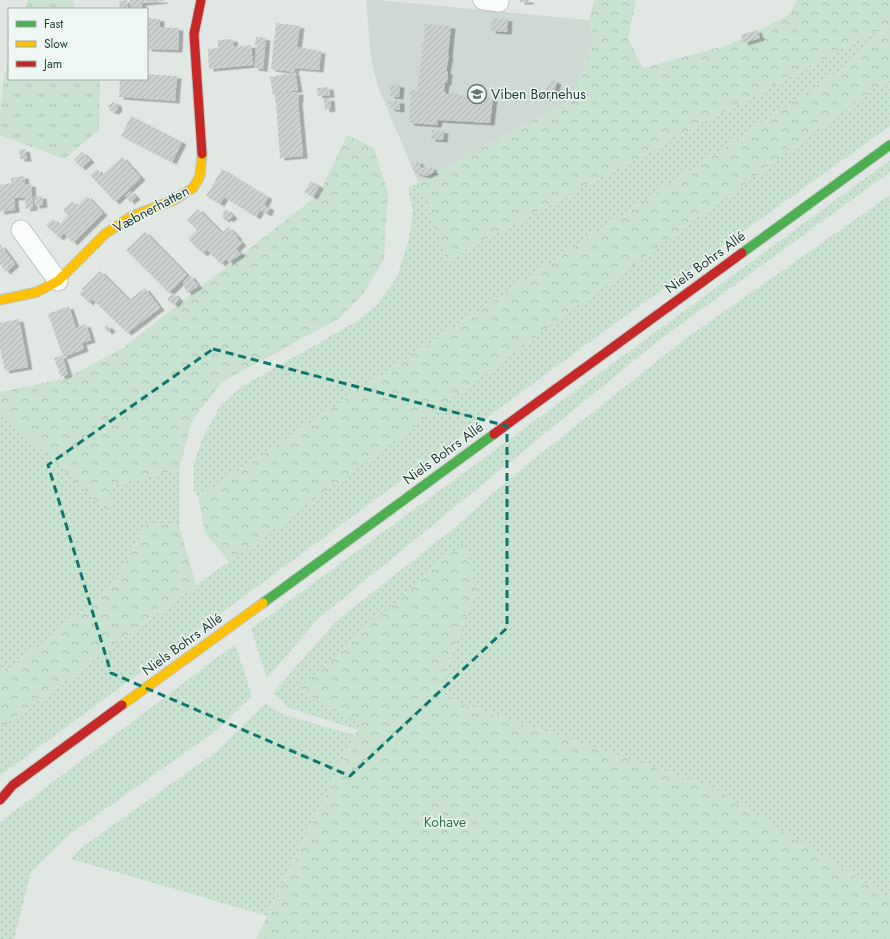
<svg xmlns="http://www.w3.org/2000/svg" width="890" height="939" viewBox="0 0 890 939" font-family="Jost,sans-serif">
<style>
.built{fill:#ced9d4}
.grass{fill:url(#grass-dots)}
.forest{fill:url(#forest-crowns)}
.park{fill:url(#park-tufts)}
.building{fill:url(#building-hatch);filter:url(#shadow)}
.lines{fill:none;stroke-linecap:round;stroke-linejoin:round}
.street-casing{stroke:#bec5c1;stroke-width:21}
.fast-casing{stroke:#bdc5c1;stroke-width:11}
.slow-casing{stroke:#bdc5c1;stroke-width:11}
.jam-casing{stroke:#bdc5c1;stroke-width:11}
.street{stroke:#fafcfb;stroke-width:19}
.fast{stroke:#4caf50;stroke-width:9}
.slow{stroke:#ffc107;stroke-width:9}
.jam{stroke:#c62828;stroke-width:9}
.marked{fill:none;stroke:#0f766e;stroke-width:3;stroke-dasharray:8 5;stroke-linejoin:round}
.labels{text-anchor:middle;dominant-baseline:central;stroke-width:3;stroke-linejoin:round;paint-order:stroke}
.poi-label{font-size:14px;fill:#1e3b32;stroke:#eef7f2;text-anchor:start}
.street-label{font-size:14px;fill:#1e3b32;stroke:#eef7f2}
.park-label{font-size:14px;fill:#267442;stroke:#eef7f2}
</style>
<defs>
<pattern id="grass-dots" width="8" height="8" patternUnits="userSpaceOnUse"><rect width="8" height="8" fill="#c9e2d0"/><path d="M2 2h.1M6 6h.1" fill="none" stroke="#acc3b3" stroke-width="1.8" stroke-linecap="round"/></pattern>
<pattern id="forest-crowns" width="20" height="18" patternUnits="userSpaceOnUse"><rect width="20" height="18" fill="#c9e2d0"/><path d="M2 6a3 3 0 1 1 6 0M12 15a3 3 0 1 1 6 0" fill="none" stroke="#acc3b3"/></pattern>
<pattern id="park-tufts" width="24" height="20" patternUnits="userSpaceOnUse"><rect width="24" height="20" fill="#c9e2d0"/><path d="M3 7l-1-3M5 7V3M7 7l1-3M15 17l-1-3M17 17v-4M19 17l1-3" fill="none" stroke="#acc3b3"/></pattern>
<pattern id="building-hatch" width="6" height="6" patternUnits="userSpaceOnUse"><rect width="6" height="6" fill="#cbd1ce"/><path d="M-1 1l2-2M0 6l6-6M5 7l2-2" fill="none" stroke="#aeb4b1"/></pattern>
<filter id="shadow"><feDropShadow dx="4.5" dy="2.5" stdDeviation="0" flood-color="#0004"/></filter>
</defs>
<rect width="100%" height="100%" fill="#e1e8e4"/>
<path class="built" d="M366,0h12l211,20 5,20 -24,61 -152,81 -40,-95 -7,-28z"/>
<path class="grass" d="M890,23v2l-47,44 -645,428 -4,-7v-27l8,-24 17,-31 22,-21 113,-64 23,-18 20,-28 12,-38 4,-28 -5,-23 10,-6 29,78z
M890,77v49l-284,204 -601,442 -5,3v-46z
M890,160v12l-232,169 -340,278 -51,59 -16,-49z
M890,195v703l-176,-110 -278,-93 41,-108 -178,103 62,32 -3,8 -69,-22 -16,-15 62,-71 119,-94 66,-58 165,-131z
M0,410l110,104 -2,-28 71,-16v55l-32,-1 -37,66 -110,86z
M235,644l17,52 -36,35 -146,103 -39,38 -17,67h-14v-117z
M266,703l18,12 71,20 -88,181 -196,-57 10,-11 136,-97z"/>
<path class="forest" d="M594,0h42l-8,39 15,29 85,-23 61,-30 8,-15h93v23l-443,237 -29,-78 152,-81 24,-61 -5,-20z
M890,26v51l-661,485 -24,-29 -7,-36 645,-428z
M347,135l27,13 14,45 -4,66 -21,35 -23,24 -118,64 -30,39 -13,49 -70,16 2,29 -111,-105v-18l66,-14 57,-30 196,-154z
M147,524l32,1 17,60 -196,144v-53l110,-86z
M463,542l14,45 -41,108 278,93 176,110v41h-634l105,-216 -63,-34z"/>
<path class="park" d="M28,0h45l2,9h-50z
M9,59v20h91l-1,51 -35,29 -64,-24c0,-26 1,-51 9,-76z"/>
<path class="building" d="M127,0l1,9h-8l-1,-8z
M130,0h34v1l-22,2v6h-11z
M520,0h9v2h-9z
M147,18l13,1v8l19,1 -1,22 -31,-1z
M492,18l16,1 -1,13 -16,-1z
M276,23l24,3 -3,21 24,4 -2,19 -24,-2 -1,4 -23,-3z
M425,24l26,2 -3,29h1l-3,16 2,1 -1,11h-2l-1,8 3,3h3v-1l12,1v1l31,3 -3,25 -52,-3 -1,5 -28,-2 2,-27 -1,-2 1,-2 3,-2 3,1 2,4v-4h-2l5,-33h-1l1,-17h2z
M757,30l3,8 -16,5 -3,-8z
M256,37l10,1 -3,31 -9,-1 3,-23h-2z
M233,39l1,8 17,-2 2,20 -44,4 -1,-20 10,-1v-8z
M295,72l3,18 -23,4 24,-2v8h-1l5,56 -23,2 -4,-56 18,-2 -19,2v-8l-2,1 -3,-18z
M147,74l30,2 -2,25 -56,-4 1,-18h27z
M551,79l6,3 -3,10 -8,6 -11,-1v-7l9,1 3,-3z
M391,84l9,1 -1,12 -9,-1v-7h-1v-4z
M329,87l1,8 -12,1 -1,-8z
M330,98l1,11 -6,1 -1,-11z
M387,101h13v9l-9,-1z
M113,102l4,2 1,5 -4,3 -5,-2v-5z
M131,116l51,26 -10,20 -51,-26z
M432,130l12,1 -1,9 -12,-1z
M25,149l2,10h-7l-1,-9z
M82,152l8,8 -9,8 -7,-8z
M122,157l19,21 -26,24 -25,-27 7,-6 5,6z
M418,161l3,6 5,2 5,-2 3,5 -8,4 -11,-3 -4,-9z
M222,169l46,28 -4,8 6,3 -3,6 -7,-4 -4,7 -32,-20 -4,7 -14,-8z
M24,176l1,8h6l2,24 -7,1 -1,-12 -11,1 1,12 -15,2v-27l11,-2v-5z
M311,181l8,5 -6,11 -9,-5z
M130,191l6,6 -6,5 -5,-6z
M42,196l1,9 -8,1 -1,-9z
M87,196l16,17 -30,30 -9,-10 -5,5 -13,-13 7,-6 6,6 9,-10 -5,-5 9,-9 5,5z
M198,209l24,24 6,-6 10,10 -1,1 5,5 -6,6 5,5 -12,8 -3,-3 -5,5 -14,-14 -4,4 -15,-15 9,-9 -10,-10z
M226,209l7,7 -4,4 -2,-2 -2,2 -3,-3 2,-2 -2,-1z
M145,232l42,43 -18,18 -43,-43z
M0,244l15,20 -9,8 -6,-8z
M100,271l29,29 16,-12 15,20 -33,25 -35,-34 -3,4 -9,-9 3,-4 -1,-1z
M190,275l8,11 -11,7 -4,-8 1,-4z
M173,293l6,6 -5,6 -7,-6z
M69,306l7,22 10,-4 5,16 -9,3 2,6 -21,8 -15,-43z
M19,319l9,48 -23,4 -5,-23v-25z
M107,325l4,4 -3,3 -4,-4z
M62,355l6,19 -7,3 -7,-19z"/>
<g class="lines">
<g class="street-casing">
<path id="street" d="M483,0l16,2
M21,230l37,51"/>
</g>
<g class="fast-casing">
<path id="fast" d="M742,253l148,-108
M263,603l231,-169"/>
</g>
<g class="slow-casing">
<path id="slow" d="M0,300l37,-8 21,-11 47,-47 25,-17 44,-17 19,-12 7,-12 2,-22
M122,705l141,-102"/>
</g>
<g class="jam-casing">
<path id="jam" d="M201,0l-7,34 8,120
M494,434l248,-181
M0,800l13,-15 109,-80"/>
</g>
<use href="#street" class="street"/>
<use href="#fast" class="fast"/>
<use href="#slow" class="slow"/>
<use href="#jam" class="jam"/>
</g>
<path class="marked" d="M213,349l294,77v202l-157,148 -239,-103 -63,-208z"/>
<defs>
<g id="school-ring" transform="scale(1)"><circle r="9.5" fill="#eef7f2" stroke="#627870" stroke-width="1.5"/><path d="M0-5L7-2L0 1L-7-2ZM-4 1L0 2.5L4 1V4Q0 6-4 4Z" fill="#627870"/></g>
</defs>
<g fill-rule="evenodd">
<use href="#school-ring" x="477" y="94"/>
</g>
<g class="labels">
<g class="poi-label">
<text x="491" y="94">Viben Børnehus</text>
</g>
<g class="street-label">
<text transform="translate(151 209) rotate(-28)">Væbnerhatten</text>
<text transform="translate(705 262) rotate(-36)">Niels Bohrs Allé</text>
<text transform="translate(443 453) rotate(-36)">Niels Bohrs Allé</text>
<text transform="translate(182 644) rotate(-36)">Niels Bohrs Allé</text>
</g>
<g class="park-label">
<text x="445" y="822">Kohave</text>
</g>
</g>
<rect x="8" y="8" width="140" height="72" fill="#eef7f2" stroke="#9baca5"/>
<rect x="16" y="21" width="20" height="6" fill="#4caf50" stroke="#9baca5"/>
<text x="44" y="28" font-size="12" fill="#1e3b32">Fast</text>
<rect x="16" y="41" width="20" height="6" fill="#ffc107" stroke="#9baca5"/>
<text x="44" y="48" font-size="12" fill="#1e3b32">Slow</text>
<rect x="16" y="61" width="20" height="6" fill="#c62828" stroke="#9baca5"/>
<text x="44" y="68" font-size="12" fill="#1e3b32">Jam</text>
</svg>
